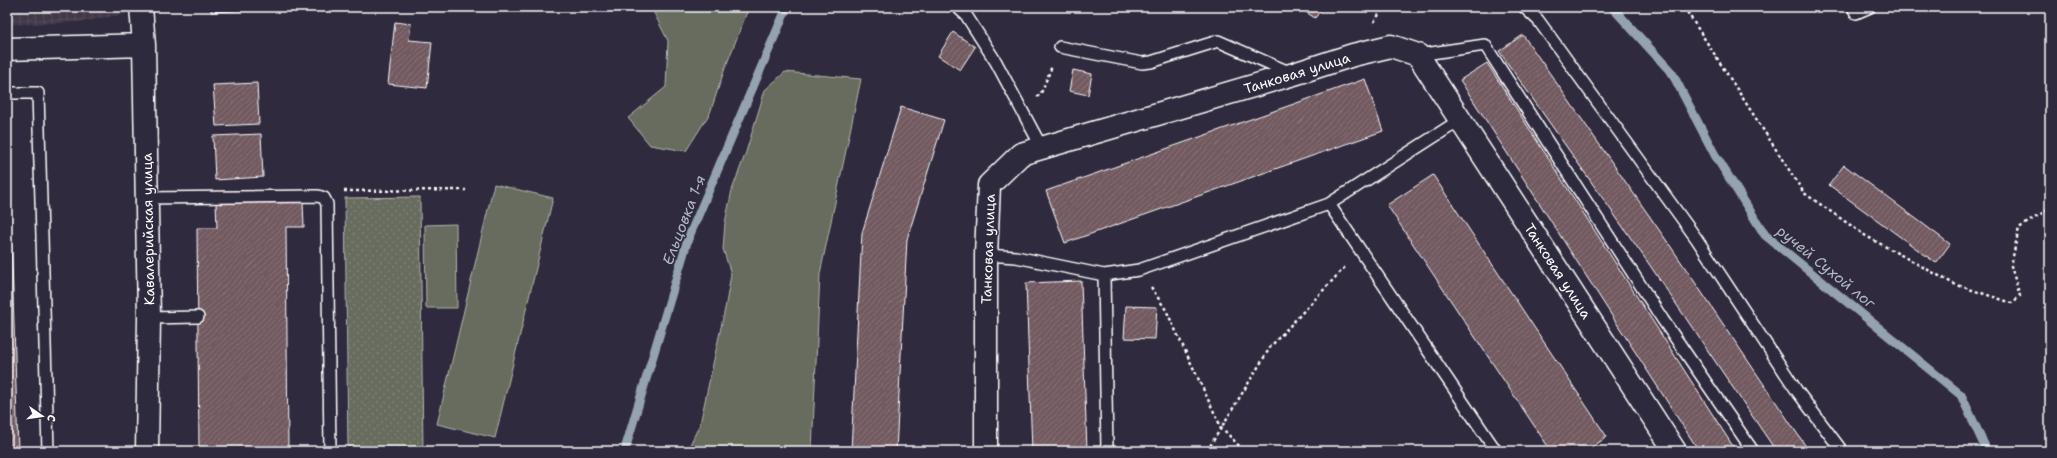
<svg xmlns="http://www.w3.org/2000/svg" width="2057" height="458" viewBox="0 0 2057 458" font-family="'Shantell Sans',sans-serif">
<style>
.industrial{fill:url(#industrial-grid)}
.green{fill:#686c5e;stroke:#b4b6ae}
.park{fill:url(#park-dots);stroke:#b4b6ae}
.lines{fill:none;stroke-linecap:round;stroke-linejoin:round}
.stream{stroke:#95a2af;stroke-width:9}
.building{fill:url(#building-hatch);stroke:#fff}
.lane-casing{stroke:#fff;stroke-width:14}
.street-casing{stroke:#fff;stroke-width:25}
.path{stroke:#fff;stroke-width:2.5;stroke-dasharray:3 3;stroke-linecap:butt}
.lane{stroke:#2f2a3d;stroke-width:11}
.street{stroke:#2f2a3d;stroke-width:22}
.labels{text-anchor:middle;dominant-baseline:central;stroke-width:3;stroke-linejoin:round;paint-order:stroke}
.street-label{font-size:14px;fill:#fff;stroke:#2f2a3d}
.water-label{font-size:15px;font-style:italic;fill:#afb9c3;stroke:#2f2a3d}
</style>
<defs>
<pattern id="industrial-grid" width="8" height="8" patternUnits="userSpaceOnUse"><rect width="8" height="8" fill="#433848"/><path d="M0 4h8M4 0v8" fill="none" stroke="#564c5a"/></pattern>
<pattern id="park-dots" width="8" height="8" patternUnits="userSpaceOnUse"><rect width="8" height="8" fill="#686c5e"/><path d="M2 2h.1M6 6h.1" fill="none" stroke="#7f8276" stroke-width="1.8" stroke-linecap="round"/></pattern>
<pattern id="building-hatch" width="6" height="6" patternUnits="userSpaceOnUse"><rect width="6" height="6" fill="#725a61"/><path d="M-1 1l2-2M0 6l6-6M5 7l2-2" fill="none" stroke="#877379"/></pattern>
</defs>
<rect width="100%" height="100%" fill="#2f2a3d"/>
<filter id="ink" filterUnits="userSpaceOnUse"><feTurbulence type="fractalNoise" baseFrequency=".025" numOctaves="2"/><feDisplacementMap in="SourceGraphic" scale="8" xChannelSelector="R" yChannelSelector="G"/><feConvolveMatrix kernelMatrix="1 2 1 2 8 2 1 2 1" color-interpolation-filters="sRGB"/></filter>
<g filter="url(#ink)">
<path class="industrial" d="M7,7h117l1,7 -45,8 -73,3z"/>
<path class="green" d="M651,7h98l-25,64 -14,42 -24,38 -36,-6 -22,-27 38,-31 2,-46z
M785,72l76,7 -41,195 -8,177h-125l13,-27 26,-120 5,-30 -8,-25 2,-26 7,-33 14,-38 19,-62z
M494,184l59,14 -58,240 -58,-14z
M456,224l1,84h-31l-1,-83z"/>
<path class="park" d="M420,197l3,254h-75l-3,-253z"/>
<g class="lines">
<path class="stream" d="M1612,7l60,66 43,82 50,80 196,160 26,56
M626,451v-5l62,-207 99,-232"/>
</g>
<path class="building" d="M211,7h44v3l-44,2z
M1298,7h25l-8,11z
M395,22l16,2 -2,16 23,2 -5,46 -39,-4z
M953,32l22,15 -15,23 -22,-14z
M1523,35l148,212 138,204h-33l-127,-187 -150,-213z
M1487,63l249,388h-37l-239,-371z
M1073,70l19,4 -4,21 -19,-4z
M1365,79l18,52 -318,112 -19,-52z
M257,83l2,41 -43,2 -3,-41z
M901,107l43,13 -37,119 -11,212h-45l11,-218z
M261,134l2,43 -48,3 -2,-44z
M7,143l4,93 -4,1z
M1844,165l106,79 -14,19 -107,-78z
M1433,175l174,262 -21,14h-35l-164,-246z
M303,202l1,25h-18l2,224h-89l-2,-223h20l-1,-25z
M11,236l2,57 5,158h-11v-214z
M1081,281l6,170h-55l-6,-168z
M1126,306l31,1 -2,32 -31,-1z"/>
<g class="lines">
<g class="lane-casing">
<path id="lane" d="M957,7l9,8 30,47 46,86
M1524,7l14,13 158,218 101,153 45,60
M1853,7l3,6 14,-6
M1060,47l82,16 9,-1 67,-21 73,32
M1418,55l67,-10 178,275 90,131
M7,93h31l10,358
M1460,120l-131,84 167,247
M147,198l171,-2 6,2 3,6 3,247
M986,255l30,2 88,18 35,-5 190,-66
M1104,275l3,176
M149,318l49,-1"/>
</g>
<g class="street-casing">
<path id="street" d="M141,7l3,38 5,273 -2,133
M7,49l137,-4
M986,451v-196l3,-70 32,-31 273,-80 59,-19 38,-9 27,9 257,396"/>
</g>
<path class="path" d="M1684,7l120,186 62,43 88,48 58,19 8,-7 -9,-30 8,-38 31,-20
M1374,22l10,-15
M1037,97l4,-4 11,-27
M344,191l122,-1
M1151,287l15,23 55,117 23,24
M1207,451l64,-105 75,-80"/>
<use href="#lane" class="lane"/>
<use href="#street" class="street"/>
</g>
</g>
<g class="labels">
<g class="street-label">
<text transform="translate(1297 73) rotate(-17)">Танковая улица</text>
<text transform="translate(148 229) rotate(-91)">Кавалерийская улица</text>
<text transform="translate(988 249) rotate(-88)">Танковая улица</text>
<text transform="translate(1558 271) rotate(57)">Танковая улица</text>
</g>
<g class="water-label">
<text transform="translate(684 220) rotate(-69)">Ельцовка 1-я</text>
<text transform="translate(1826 267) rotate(39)">ручей Сухой лог</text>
</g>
</g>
<rect width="2057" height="458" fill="none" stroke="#2f2a3d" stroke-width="24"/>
<rect x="12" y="12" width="2033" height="434" fill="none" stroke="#fff" stroke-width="1.5" filter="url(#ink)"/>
<g transform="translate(42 416) rotate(103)" stroke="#2f2a3d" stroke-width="3" paint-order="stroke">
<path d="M0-3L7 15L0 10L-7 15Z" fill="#ffffff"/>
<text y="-6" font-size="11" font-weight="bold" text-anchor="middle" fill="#ffffff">С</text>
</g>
</svg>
